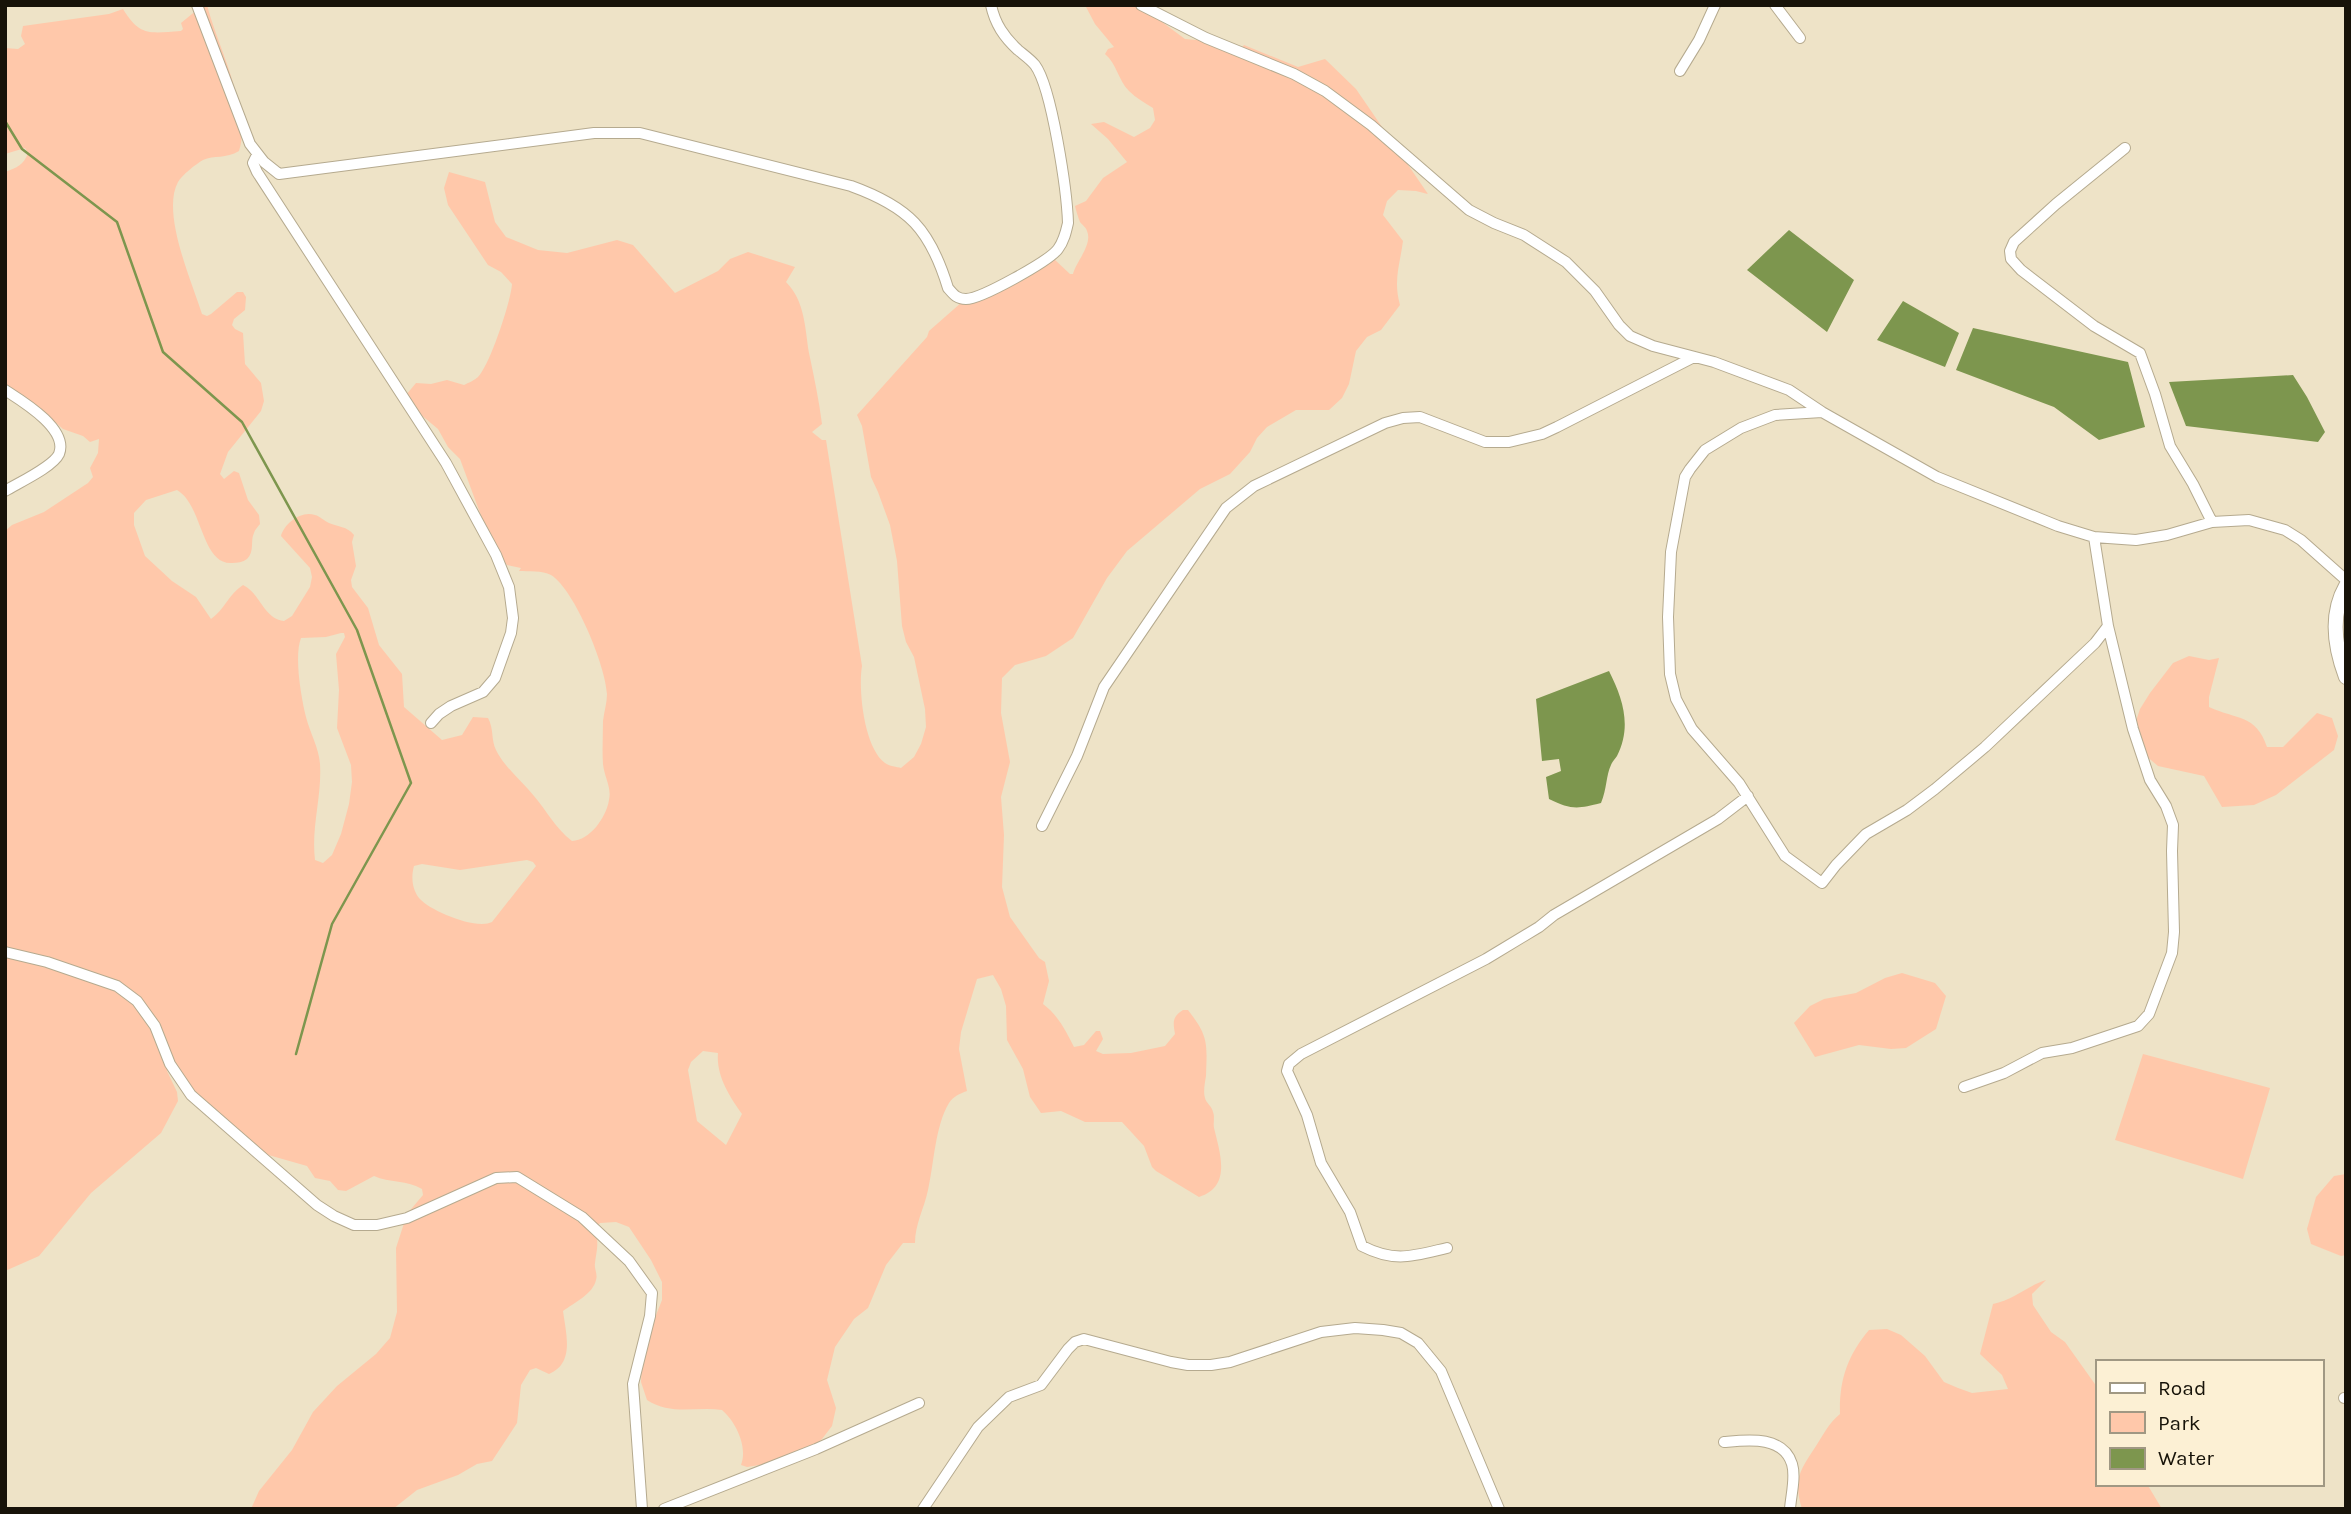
<svg xmlns="http://www.w3.org/2000/svg" width="2351" height="1514" viewBox="0 0 2351 1514" font-family="Karla,sans-serif">
<style>
.green{fill:#ffc8aa;fill-rule:evenodd}
.water{fill:#7d964e}
.lines{fill:none;stroke-linecap:round;stroke-linejoin:round}
.stream{stroke:#7d964e;stroke-width:2.5}
.minor-casing{stroke:#b5aa8f;stroke-width:12}
.tertiary-casing{stroke:#b5aa8f;stroke-width:16}
.minor{stroke:#fff;stroke-width:10}
.tertiary{stroke:#fff;stroke-width:14}
</style>
<rect width="100%" height="100%" fill="#eee3c7"/>
<path class="green" d="M203,5h4c10,40 45,106 32,146 -13,8 -25,4 -36,9 -7,4 -21,15 -25,22 -17,31 14,100 24,132l5,2 4,-2 26,-22h6l3,5 -1,13 -11,9 -2,6 3,4 8,4 2,31 16,19 3,18 -3,10 -33,41 -8,22 4,5 10,-8 5,2 9,27 11,15 1,9c-2,3 -5,5 -6,9 -4,8 1,18 -7,26 -4,3 -10,4 -15,4 -31,2 -29,-58 -55,-73l-31,10 -12,13v12l11,31 27,25 24,16 15,22c13,-9 18,-25 32,-34 18,9 20,33 41,36l8,-5 18,-29 2,-10 -2,-9 -29,-32c3,-12 20,-26 34,-21 5,1 9,6 14,8 9,4 18,3 25,12l-2,7 4,24 -5,14 1,7 16,21 11,37 23,29 2,33 38,33 20,-5 11,-18 15,1c6,11 3,22 8,32 9,18 25,30 38,46 13,15 21,32 38,45 18,-1 34,-23 37,-41 3,-12 -5,-24 -6,-36 -1,-14 0,-29 0,-43 1,-9 4,-18 4,-27 -1,-27 -32,-104 -56,-119 -9,-5 -22,-3 -32,-4l2,-3 -14,-3 -14,-17 -33,-89 -12,-12 -10,-18 -24,-20 -8,-14 10,-12 15,1 16,-4 17,5c4,-2 11,-5 14,-8 12,-12 33,-76 34,-93l-11,-12 -13,-7 -40,-60 -4,-17 5,-16 36,10 10,40 11,15 32,13 29,3 50,-13 16,5 42,48 43,-22 12,-12 18,-7 47,15 -9,15c19,19 19,46 23,71 5,24 10,47 13,71l-10,8 10,8h4l36,226c-4,23 2,82 23,97 4,3 12,4 16,5l13,-11 7,-13 5,-17 -1,-18 -11,-52 -8,-15 -4,-16 -5,-65 -7,-36 -12,-33 -7,-15 -9,-51 -5,-11 70,-78 2,-6 33,-29 92,-43 16,15h3c3,-12 20,-30 14,-43 -1,-4 -5,-6 -7,-9 -2,-5 -4,-12 -5,-16l11,-5 17,-23 24,-16 -19,-23 -17,-15 13,-2 30,15 16,-9 5,-8 -2,-12c-8,-5 -17,-10 -24,-17 -11,-11 -12,-27 -24,-37l3,-5 6,-2 -19,-23 -10,-19h54l46,34 43,4 9,10 7,-8 54,22 27,-8 31,30 72,105 -12,-3 -18,-1 -11,11 -4,14 20,26c-3,23 -10,40 -3,64l-19,25 -14,7 -11,14 -7,33 -7,14 -13,12h-33l-29,17 -10,11 -7,14 -20,22 -30,15 -73,62 -20,27 -34,60 -27,18 -31,9 -13,13 -1,35 9,49 -9,35 3,38 -2,52 8,30 29,41 6,4 4,19 -6,23c15,11 23,27 31,43l10,-2 12,-14h4l3,8 -7,12 7,3 28,-1 34,-7 10,-12c-2,-12 -3,-17 8,-24h5c21,27 19,33 18,66 -1,6 -3,16 -1,22 1,5 7,8 8,14 2,5 0,11 1,16 6,25 18,59 -15,69l-43,-26 -4,-4 -8,-21 -22,-24h-37l-24,-11 -20,2 -11,-16 -7,-28 -16,-29 -1,-34 -5,-17 -8,-14 -16,4 -16,53 -2,17 8,42c-8,3 -13,5 -18,12 -14,23 -15,61 -21,87 -4,19 -13,34 -13,53h-12l-17,22 -18,43 -14,11 -19,28 -8,33 9,28 -4,18 -10,13 -24,20 -51,8 -6,-2c7,-18 -5,-43 -19,-55 -25,-4 -51,6 -75,-10l-6,-18 1,-21 3,-18 17,-43v-18l-11,-22 -22,-33 -13,-5 -16,1 -5,6c4,15 2,19 0,34 -1,6 3,11 1,17 -3,14 -22,23 -33,31 3,23 12,52 -14,63l-13,-6 -6,2 -9,15 -4,38 -25,38 -15,3 -19,11 -41,15 -24,19h-142l8,-18 33,-41 21,-38 24,-26 39,-32 14,-16 7,-26 -1,-64 11,-34 16,-19 -1,-6c-14,-9 -33,-6 -48,-13l-28,15 -8,-1 -8,-9 -15,-3 -8,-12 -42,-12 -53,-34 -43,-53 -2,4 10,21 1,9 -17,32 -70,60 -52,63 -34,15v-740l7,-6 32,-13 44,-29 5,-6 -3,-9 8,-15 1,-14 -9,3 -7,-6 -20,-7 -23,-20 -35,-23v-214c11,-4 19,-7 23,-19l-3,-5 -20,6v-106l13,1 7,-5 -4,-8 2,-10 86,-12 14,-5c17,28 27,24 58,22l2,-2 -2,-6zM341,633h3l1,4 -9,17 3,36 -2,38 14,37 1,17 -3,22 -8,30 -9,21 -9,8 -8,-3c-4,-33 7,-63 5,-96 -1,-16 -10,-31 -14,-47 -5,-20 -12,-61 -5,-79l25,-1zM527,860l6,2 3,4 -44,56c-16,8 -62,-11 -73,-24 -7,-9 -8,-21 -5,-32l8,-2 38,6zM703,1051l15,2c-2,22 11,43 24,61l-16,31 -29,-24 -9,-51 3,-8z
M2189,656l20,4 10,-2 -10,39v10c28,13 47,7 58,40h16l34,-34 15,5 6,18 -4,14 -58,45 -22,10 -32,2 -18,-31 -46,-10 -13,-11 -10,-31 5,-15 10,-16 23,-30z
M1902,973l33,10 11,13 -10,33 -30,19 -15,1 -32,-4 -44,12 -21,-34 16,-17 14,-7 32,-6 29,-15z
M2143,1054l127,34 -27,91 -128,-39z
M2346,1174v81l-5,1 -30,-12 -4,-15 9,-32 18,-21z
M2046,1280l-14,14 1,11 18,27 14,10 32,45v97h50l15,25h-360c-9,-30 -2,-39 14,-63 8,-12 12,-22 24,-32 -1,-33 7,-58 29,-84l18,-1 14,6 24,21 19,26 14,6 14,5 36,-4 -6,-14 -22,-21 13,-50c20,-4 34,-18 53,-24z"/>
<path class="water" d="M1789,230l65,50 -27,52 -80,-62z
M1903,301l56,32 -14,34 -68,-27z
M1973,328l155,34 17,65 -46,13 -45,-33 -98,-37z
M2293,375l14,22 18,35 -7,10 -132,-16 -17,-44z
M1609,671c14,28 23,55 8,85 -2,3 -5,6 -6,9 -5,10 -4,24 -10,38 -23,6 -30,7 -52,-4l-3,-22 15,-6 -2,-12 -17,2 -6,-62z"/>
<g class="lines">
<path class="stream" d="M5,121l17,28 95,73 46,130 79,70 115,208 54,153 -79,141 -36,130"/>
<g class="minor-casing">
<path id="minor" d="M197,5l53,139 14,18 15,12 315,-41h46l211,53c58,21 79,43 97,102 6,7 9,11 18,11 15,0 83,-38 92,-50 6,-8 8,-17 10,-26 -1,-31 -16,-135 -33,-158 -5,-6 -11,-10 -17,-15 -14,-13 -23,-26 -27,-45
M1141,5l65,33 88,36 31,17 46,34 98,85 25,13 30,12 42,27 29,29 24,34 11,11 23,10 61,16 75,28 33,22 115,65 121,49 36,11 42,3 31,-5 45,-13 37,-2 36,10 16,10 45,40
M1775,5l25,33
M1680,71l19,-31 16,-35
M2125,148l-69,56 -42,38 -4,9 1,8 10,11 73,56 46,27 15,41 15,52 23,38 19,38
M257,155l-4,8 4,9 189,291 50,92 13,32 4,31 -2,15 -16,45 -12,14 -32,14 -12,8 -8,9
M5,390c17,11 64,39 54,64 -6,13 -41,29 -54,37
M1822,412l-47,3 -34,13 -36,22 -15,19 -5,8 -14,75 -3,65 2,57 6,25 16,30 47,54 46,73 37,27 14,-18 30,-31 41,-24 28,-21 50,-42 110,-104 13,-17
M1042,826l35,-70 27,-69 122,-179 28,-22 131,-63 18,-5 17,-1 65,25h24l33,-8 15,-7 137,-70
M5,952l42,10 70,24 20,15 18,25 15,38 21,31 126,110 17,11 20,9h23l30,-7 89,-40 21,-1 65,40 47,44 23,32 -2,23 -17,68 9,125
M1964,1087l40,-14 38,-20 30,-5 66,-22 11,-12 23,-61 2,-21 -2,-81 1,-26 -7,-19 -16,-26 -17,-51 -25,-103 -14,-89
M1447,1248c-34,8 -52,15 -85,-2l-12,-34 -29,-49 -14,-48 -20,-44 2,-7 12,-10 185,-95 53,-32 15,-12 164,-96 30,-23
M2344,1398h2
M1724,1442c23,-2 59,-7 68,22 4,13 -1,31 -2,45
M664,1509l152,-60 103,-46
M923,1509l55,-82 31,-30 32,-12 27,-36 7,-7 9,-3 87,23 17,3h23l19,-3 91,-30 34,-4 28,2 18,3 17,10 23,28 58,138"/>
</g>
<g class="tertiary-casing">
<path id="tertiary" d="M2346,586c-16,28 -11,62 0,91"/>
</g>
<use href="#minor" class="minor"/>
<use href="#tertiary" class="tertiary"/>
</g>
<rect width="2351" height="1514" fill="none" stroke="#171309" stroke-width="14"/>
<rect x="2096" y="1360" width="228" height="126" fill="#fcf0d4" stroke="#a09883" stroke-width="2"/>
<rect x="2110" y="1383" width="35" height="10" fill="#ffffff" stroke="#a09883" stroke-width="2"/>
<text x="2158" y="1395" font-size="21" fill="#171309">Road</text>
<rect x="2110" y="1412" width="35" height="21" fill="#ffc8aa" stroke="#a09883" stroke-width="2"/>
<text x="2158" y="1430" font-size="21" fill="#171309">Park</text>
<rect x="2110" y="1448" width="35" height="21" fill="#7d964e" stroke="#a09883" stroke-width="2"/>
<text x="2158" y="1465" font-size="21" fill="#171309">Water</text>
</svg>
